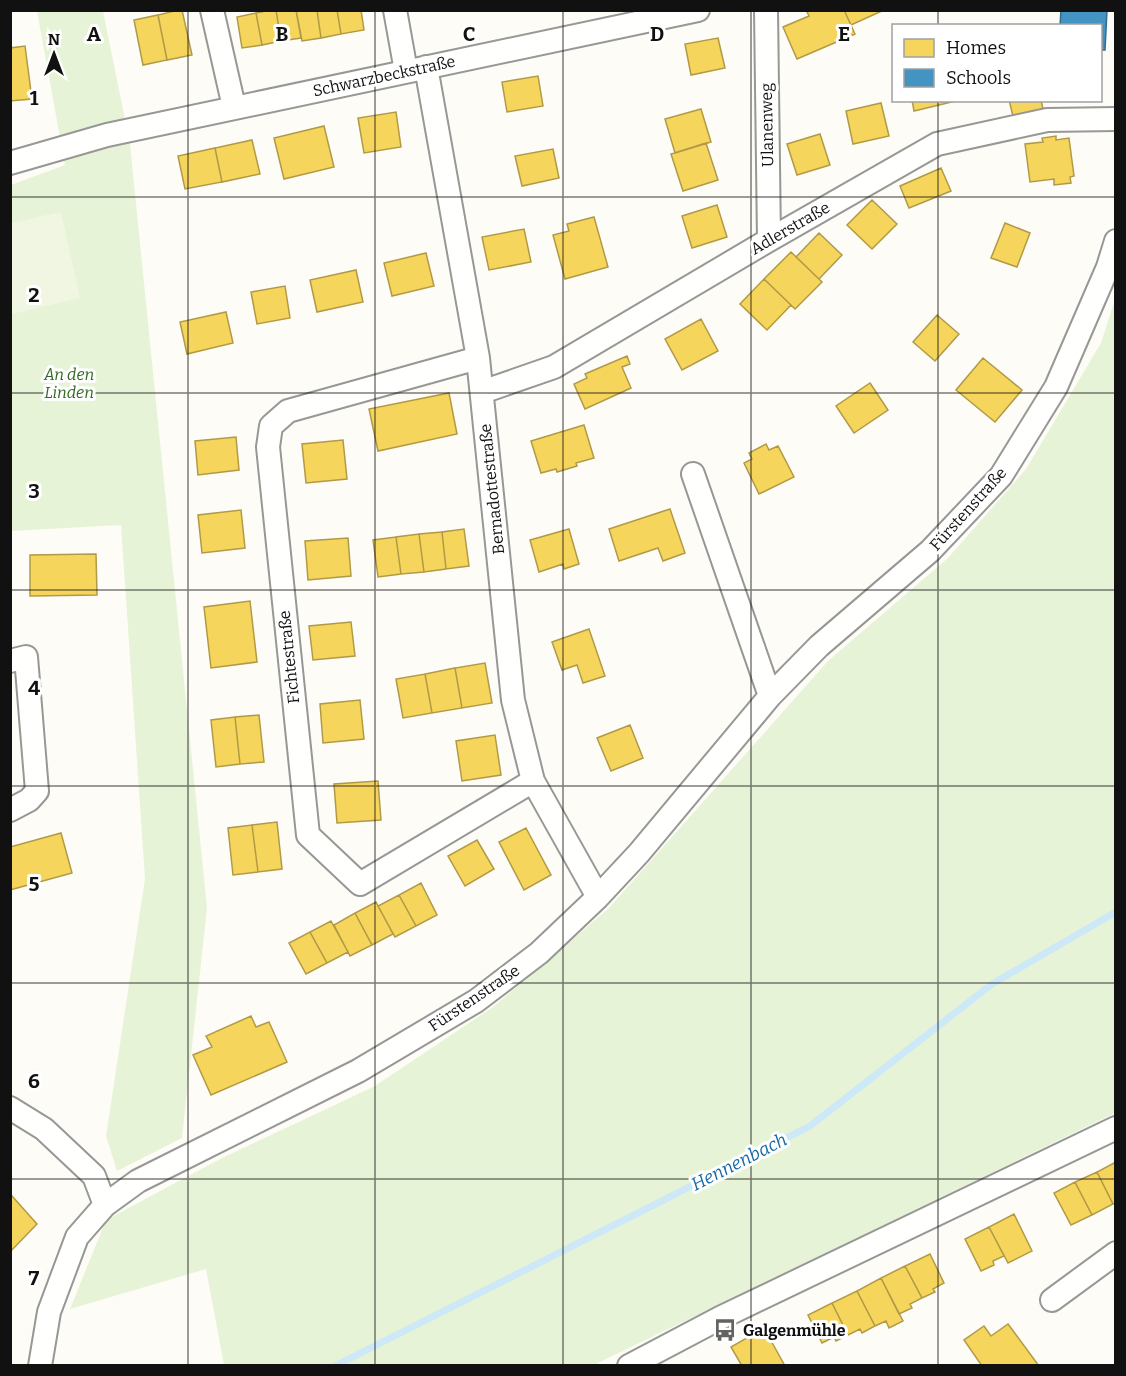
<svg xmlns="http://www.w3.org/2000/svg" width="1126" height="1376" viewBox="0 0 1126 1376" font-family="Bitter,serif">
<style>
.green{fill:#e7f3d7}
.pitch{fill:#f0f6e1}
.homes{fill:#f6d55c;stroke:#b19a46;stroke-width:1.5}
.schools{fill:#4393c3;stroke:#346c8e;stroke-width:1.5}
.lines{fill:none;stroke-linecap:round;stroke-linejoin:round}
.stream{stroke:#cde8f7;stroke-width:7}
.minor-casing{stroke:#979795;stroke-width:26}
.minor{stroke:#fffffe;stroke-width:22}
.grid{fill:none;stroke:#111;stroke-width:1.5;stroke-opacity:0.55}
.labels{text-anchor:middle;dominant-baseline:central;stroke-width:6;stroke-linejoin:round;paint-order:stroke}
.street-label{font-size:16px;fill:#111;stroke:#fff}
.park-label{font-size:16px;font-style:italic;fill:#2f6b1f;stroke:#fff}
.poi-label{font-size:16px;font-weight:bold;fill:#111;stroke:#fff;text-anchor:start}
.water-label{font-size:18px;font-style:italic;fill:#1768a6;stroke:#fff}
.grid-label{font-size:20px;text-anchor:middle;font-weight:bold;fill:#111;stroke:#fff;stroke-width:6;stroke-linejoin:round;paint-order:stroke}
</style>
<rect width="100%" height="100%" fill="#fdfcf7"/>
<path class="green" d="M37,11h66l27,133 77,764 -25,230 -65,33 -11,-35 39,-257 -24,-354 -110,6v-346l54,-20z
M1115,299v814l-515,249 -5,3h-371l-18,-96 -136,40 36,-89 116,-62 153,-72 118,-79 115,-98 220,-248 120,-103 78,-89 75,-126z"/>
<path class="pitch" d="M61,212l19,86 -69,16v-91z"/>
<path class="homes" d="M179,10h3l10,45 -25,5 -9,-45z
M272,10h4l5,31 -19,4 -6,-32z
M276,10h20l5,28 -20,3z
M296,10h21l4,28 -19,3z
M317,10h20l4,24 -20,4z
M337,10h24l3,20 -23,4z
M811,10h33l11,24 -58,25 -14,-32 26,-11 -2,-4z
M844,10h40l-33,15z
M256,13l6,32 -20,3 -5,-31z
M158,15l9,45 -24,5 -9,-45z
M718,38l7,30 -34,7 -6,-31z
M25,46l7,53 -22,2v-53z
M538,76l5,30 -36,6 -5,-30z
M912,100h44v1l-42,10z
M1009,100h32l2,9 -30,7z
M881,103l8,33 -36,8 -7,-33z
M701,109l10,33 -36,11 -10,-34z
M396,112l5,35 -37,6 -6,-35z
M324,126l10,41 -50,12 -10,-41z
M820,134l10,31 -33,10 -10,-31z
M1056,136v4l13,-2 5,38 -4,1 1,6 -17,2v-6l-24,3 -5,-38 18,-2 -1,-4z
M252,140l8,34 -38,8 -7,-34z
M706,143l12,37 -35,11 -12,-37z
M215,148l7,34 -37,7 -7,-33z
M553,149l6,29 -37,8 -7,-30z
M941,168l10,23 -42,17 -9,-22z
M872,200l25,24 -25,25 -25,-24z
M717,205l10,32 -35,11 -10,-32z
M594,217l14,50 -43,12 -12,-44 16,-4 -2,-7z
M1005,223l25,10 -13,34 -26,-9z
M524,229l7,33 -42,8 -7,-33z
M819,233l23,22 -23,24 -23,-22z
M791,252l31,30 -27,27 -31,-30z
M426,253l8,33 -42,10 -8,-33z
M356,270l7,32 -46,10 -7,-32z
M764,279l27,26 -24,25 -27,-26z
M285,286l5,32 -33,6 -6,-32z
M226,312l7,31 -46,11 -7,-32z
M937,315l22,19 -24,27 -22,-19z
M701,319l17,32 -36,19 -17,-31z
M627,356l3,8 -8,3 9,21 -46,21 -11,-25 13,-6 -2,-4z
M983,358l39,32 -27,32 -39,-32z
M870,383l18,27 -34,23 -18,-27z
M449,393l8,41 -79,17 -9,-42z
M584,425l10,33 -18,5 1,3 -20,6 -1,-3 -15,4 -10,-32z
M236,437l3,33 -41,5 -3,-34z
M343,440l4,39 -41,4 -4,-39z
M766,444l3,6 9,-4 16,31 -35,17 -15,-31 8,-4 -3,-6z
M670,509l15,44 -22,8 -5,-13 -39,13 -10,-32z
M241,510l4,38 -43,5 -4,-38z
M464,529l5,37 -23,3 -4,-37z
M569,529l10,35 -15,5 -1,-5 -24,8 -9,-32z
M442,532l4,37 -22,3 -5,-38z
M419,534l5,38 -23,2 -5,-37z
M396,537l5,37 -23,3 -5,-37z
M348,538l3,38 -43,4 -3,-39z
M96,554l1,41 -67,1v-41z
M250,601l7,61 -46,6 -7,-61z
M351,622l4,34 -42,4 -4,-34z
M589,629l16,47 -22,7 -6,-18 -15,5 -10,-28z
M485,663l7,40 -30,5 -7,-40z
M455,668l7,40 -30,5 -7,-39z
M425,674l7,39 -29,5 -7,-39z
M360,700l4,39 -41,4 -3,-39z
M259,715l5,47 -24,2 -5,-47z
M235,717l5,47 -24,3 -5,-47z
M630,725l13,33 -32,13 -14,-33z
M495,735l6,40 -39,6 -6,-40z
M378,781l3,39 -44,3 -3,-39z
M277,822l5,47 -24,3 -6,-47z
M252,825l6,47 -25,3 -5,-47z
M526,828l25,47 -27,15 -25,-48z
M61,833l11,40 -62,17v-43z
M477,840l17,29 -29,17 -17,-30z
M421,883l16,32 -21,11 -17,-31z
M399,895l17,31 -21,11 -17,-31z
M376,902l17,32 -21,11 -17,-32z
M355,913l17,32 -22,11 -16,-31z
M331,921l17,31 -21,11 -17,-31z
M310,932l17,31 -21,11 -17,-31z
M251,1016l5,11 13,-5 18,40 -76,33 -18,-40 19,-8 -6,-11z
M1116,1162v41l-3,1 -16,-32z
M1097,1172l16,32 -21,11 -17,-33z
M1075,1182l17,33 -21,10 -17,-32z
M12,1196l25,28 -27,28v-55z
M1014,1214l18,37 -24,12 -19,-36z
M989,1227l15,29 -11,5 1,4 -13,6 -16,-32z
M930,1254l14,29 -11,6 2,3 -13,6 -17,-32z
M905,1266l17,32 -12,6 2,4 -13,6 -18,-36z
M881,1278l22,43 -14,7 -3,-7 -11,5 -18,-35z
M857,1291l18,35 -13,7 -2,-4 -12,6 -16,-32z
M832,1303l16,32 -12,6 -2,-4 -12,6 -14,-28z
M1008,1324l31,42h-57l-18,-26 20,-14 7,10z
M764,1328l21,38h-43l-11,-19z"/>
<path class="schools" d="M1061,10h46l-2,40h-5v-24h-40z"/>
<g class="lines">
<path class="stream" d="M335,1366l475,-240 182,-142 124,-72"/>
<g class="minor-casing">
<path id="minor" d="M212,10l22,97
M395,10l11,61
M766,10l3,230
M426,67l52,291 35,342 20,81 65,116
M10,163l97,-28 591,-125
M478,358l-190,53 -17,15 -3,21 40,388 52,49 173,-103
M482,392l72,-25 215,-127 168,-96 110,-24 69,-1
M693,474l77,222
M10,661l16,-4 11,134 -8,9 -19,10
M10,1108l34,21 50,47 11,29
M1052,1300l64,-47
M40,1366l9,-54 28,-75 28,-32 33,-24 220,-110 118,-70 63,-48 59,-56 41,-44 131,-157 49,-50 111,-95 71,-75 55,-89 52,-120 8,-26
M629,1366l91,-48 396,-190"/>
</g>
<use href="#minor" class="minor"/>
</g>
<path class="grid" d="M188,10v1356M375,10v1356M563,10v1356M751,10v1356M938,10v16M938,100v1266M10,197h1106M10,393h1106M10,590h1106M10,786h1106M10,983h1106M10,1179h1106"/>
<defs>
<g id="bus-bare" transform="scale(1.8)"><path d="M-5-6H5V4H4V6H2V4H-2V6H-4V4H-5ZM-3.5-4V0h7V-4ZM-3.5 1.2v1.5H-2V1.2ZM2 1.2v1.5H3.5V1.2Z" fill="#646362" stroke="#fff" stroke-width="2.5" paint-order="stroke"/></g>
</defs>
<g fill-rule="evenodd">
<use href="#bus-bare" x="725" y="1330"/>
</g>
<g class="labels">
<g class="street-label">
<text transform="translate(384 76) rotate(-12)">Schwarzbeckstraße</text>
<text transform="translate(767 125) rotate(-91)">Ulanenweg</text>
<text transform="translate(790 228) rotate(-30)">Adlerstraße</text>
<text transform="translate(492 489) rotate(-96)">Bernadottestraße</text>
<text transform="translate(968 509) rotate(-48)">Fürstenstraße</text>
<text transform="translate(289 657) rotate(-96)">Fichtestraße</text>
<text transform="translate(474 998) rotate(-34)">Fürstenstraße</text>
</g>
<g class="park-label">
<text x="69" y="374">An den<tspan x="69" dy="18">Linden</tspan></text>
</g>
<g class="poi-label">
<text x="743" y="1330">Galgenmühle</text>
</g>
<g class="water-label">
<text transform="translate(739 1162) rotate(-27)">Hennenbach</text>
</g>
</g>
<g class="grid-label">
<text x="94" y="41">A</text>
<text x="282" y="41">B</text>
<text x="469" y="41">C</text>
<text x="657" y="41">D</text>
<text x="844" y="41">E</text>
<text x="34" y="105">1</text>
<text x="34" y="302">2</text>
<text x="34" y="498">3</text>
<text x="34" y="695">4</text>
<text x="34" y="891">5</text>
<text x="34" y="1088">6</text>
<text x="34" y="1285">7</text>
</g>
<rect width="1126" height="1376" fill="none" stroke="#111111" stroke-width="24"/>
<rect x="892" y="24" width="210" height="78" fill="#ffffff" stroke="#a0a0a0" stroke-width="1.5"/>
<rect x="904" y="39" width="30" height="18" fill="#f6d55c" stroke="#a0a0a0" stroke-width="1.5"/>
<text x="946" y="54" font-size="18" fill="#111111">Homes</text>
<rect x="904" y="69" width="30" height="18" fill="#4393c3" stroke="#a0a0a0" stroke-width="1.5"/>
<text x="946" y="84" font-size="18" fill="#111111">Schools</text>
<g transform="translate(54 54)" stroke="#ffffff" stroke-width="4.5" paint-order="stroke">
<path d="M0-4.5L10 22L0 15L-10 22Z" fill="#111111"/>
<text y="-9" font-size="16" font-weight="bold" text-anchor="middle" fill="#111111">N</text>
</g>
</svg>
